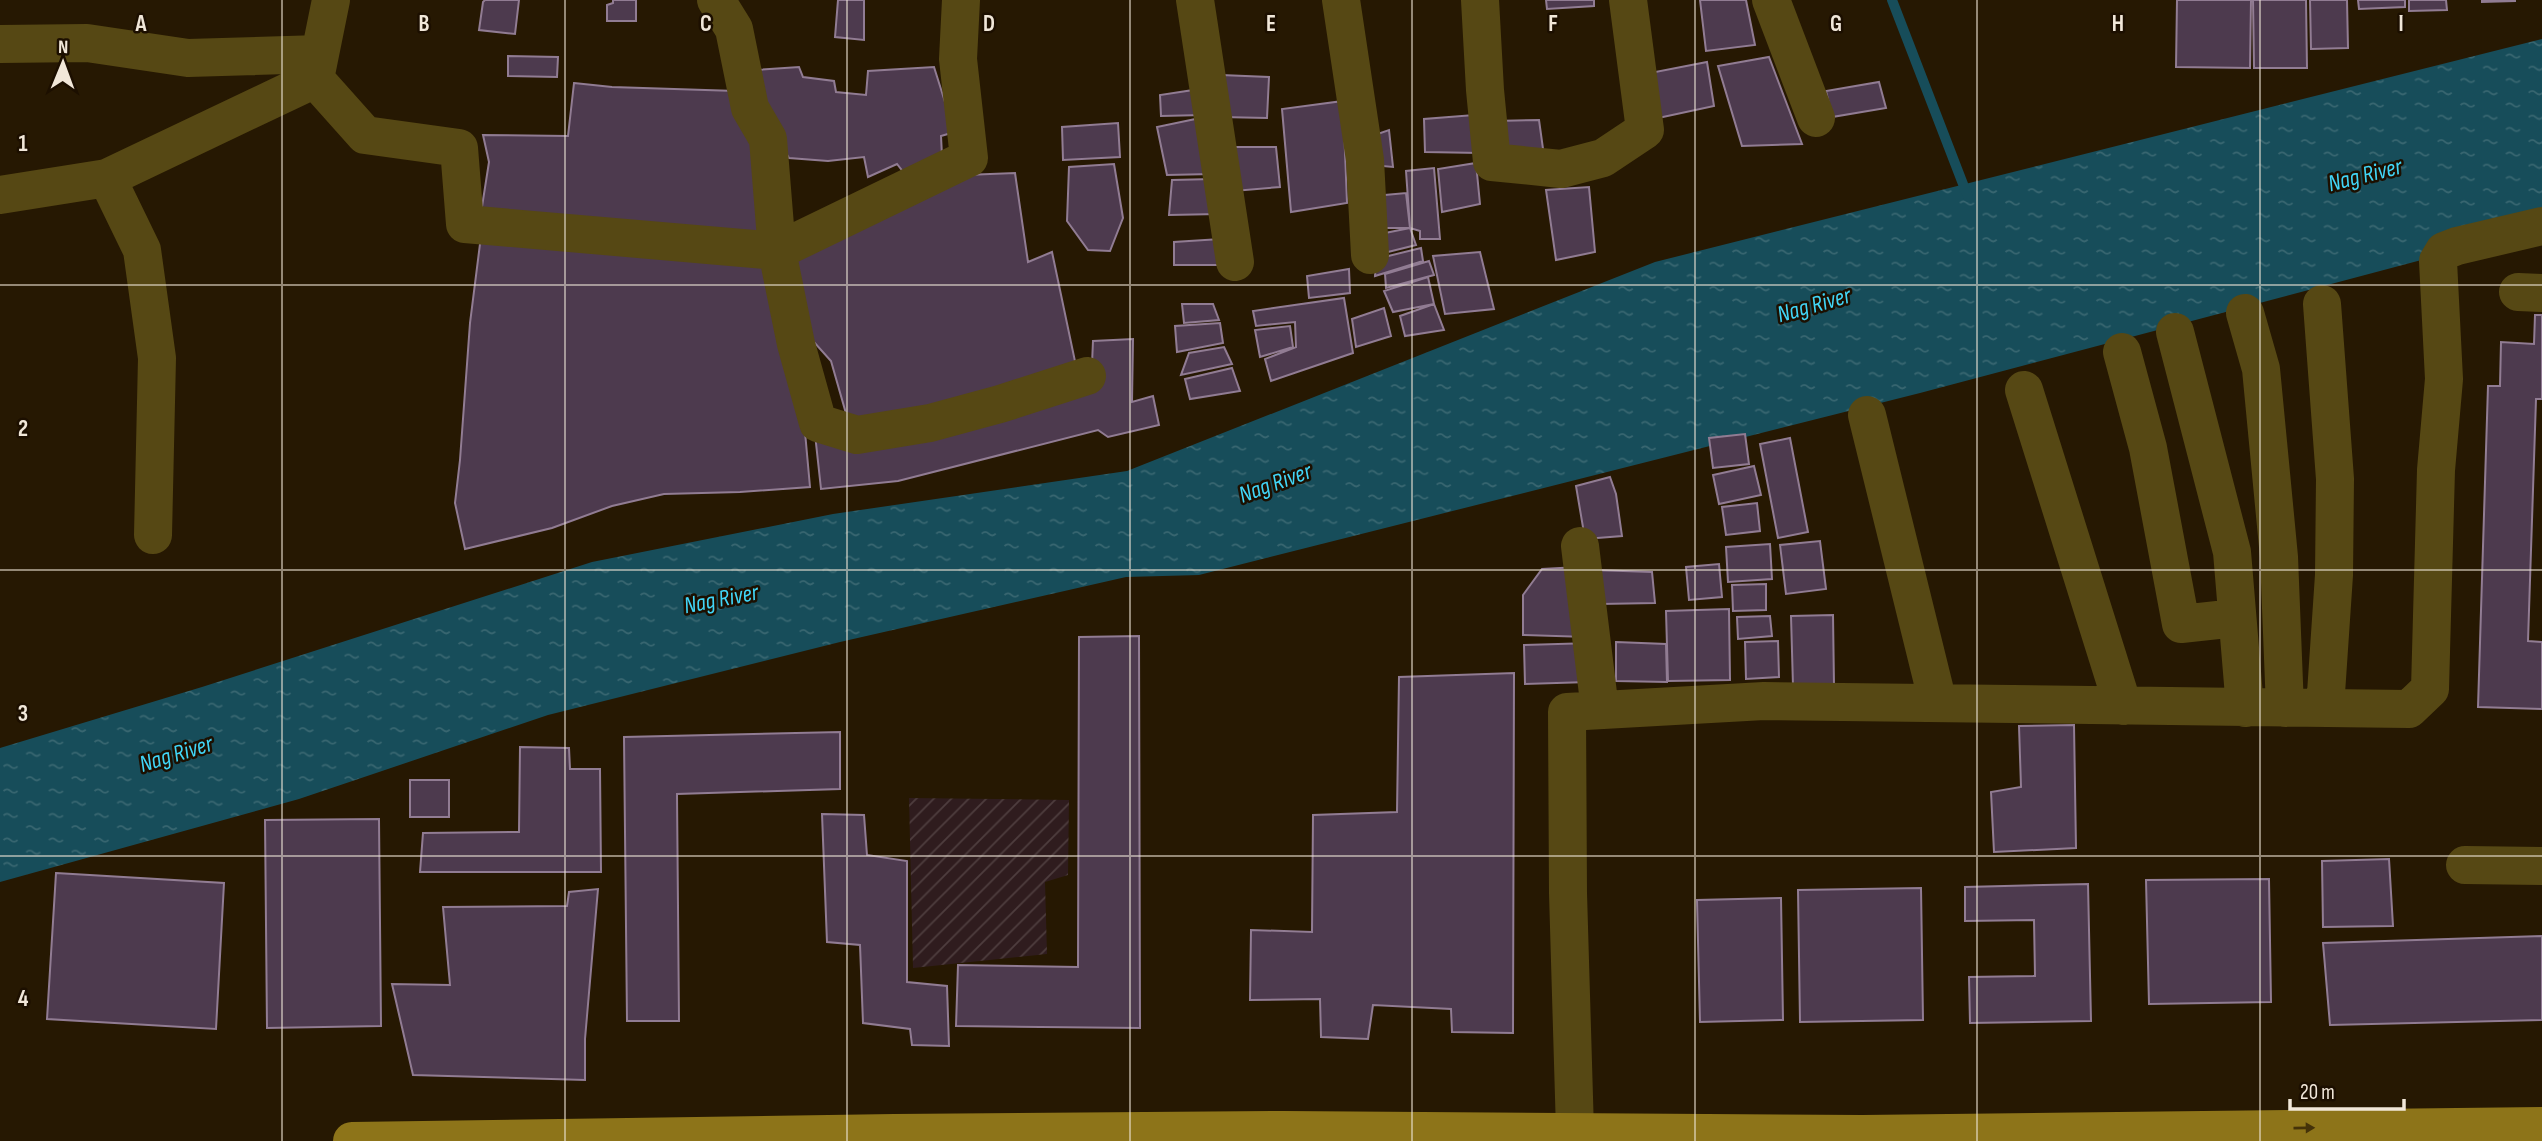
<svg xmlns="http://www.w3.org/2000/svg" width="2542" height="1141" viewBox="0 0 2542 1141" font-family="'Sofia Sans Condensed',sans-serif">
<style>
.industrial{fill:url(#industrial-furrows)}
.water{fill:url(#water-ripples)}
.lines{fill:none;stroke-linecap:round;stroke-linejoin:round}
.stream{stroke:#174d5a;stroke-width:10}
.building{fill:#4d3a4e;stroke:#917c93;stroke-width:2}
.minor{stroke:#564814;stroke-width:38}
.major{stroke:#8d7419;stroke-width:38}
.oneway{fill:#443209}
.grid{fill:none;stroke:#f1e7d9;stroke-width:2;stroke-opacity:0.55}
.labels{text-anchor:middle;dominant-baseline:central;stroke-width:5;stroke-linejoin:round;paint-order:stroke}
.water-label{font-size:24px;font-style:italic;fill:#41d5f6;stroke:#1c0f00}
.grid-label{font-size:23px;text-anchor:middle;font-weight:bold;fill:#f1e7d9;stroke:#1c0f00;stroke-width:5;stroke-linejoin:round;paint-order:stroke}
</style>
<defs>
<pattern id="industrial-furrows" width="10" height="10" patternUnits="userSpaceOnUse" patternTransform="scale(1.75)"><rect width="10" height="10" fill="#2f1c1e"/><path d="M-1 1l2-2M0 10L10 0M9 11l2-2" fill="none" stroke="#4e3d3e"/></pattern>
<pattern id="water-ripples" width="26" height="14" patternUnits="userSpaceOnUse" patternTransform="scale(1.75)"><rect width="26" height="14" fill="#174d5a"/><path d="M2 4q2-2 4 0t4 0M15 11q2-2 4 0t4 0" fill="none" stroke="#396771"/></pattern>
</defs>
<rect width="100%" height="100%" fill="#261802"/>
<path class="industrial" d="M909,798l160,2 -1,75 -23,7 2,72 -134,14z"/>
<path class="water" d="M2542,39v189l-622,165 -721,182 -73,2 -286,65 -292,73 -249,84 -299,83v-134l202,-61 390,-125 241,-48 294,-43 528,-209z"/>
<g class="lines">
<path class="stream" d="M1892,0l76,197"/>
</g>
<path class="building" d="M485,0h34l-4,34 -36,-4 4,-28z
M613,0h23v21h-29v-16l6,-2z
M838,0h26v40l-29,-3z
M1546,0h48v6l-47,3z
M1700,0h46l9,45 -49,6z
M2177,0h74l-1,68 -74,-1z
M2253,0h53l1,68h-53z
M2310,0h37l1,48 -37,1z
M2358,0h47v7l-46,2z
M2409,0h37l1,10 -38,1z
M2482,0h33v1l-33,1z
M508,56l50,1 -1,20 -49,-1z
M1769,57l33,87 -60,2 -24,-80z
M1707,62l7,44 -65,14 1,-47z
M799,67l4,10 31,4 2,11 30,3 2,-24 66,-4 11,35 13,29 -17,5 1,20 -34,22 -11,-14 -29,13 -4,-20 -36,4 -39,-3 -18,-30 -16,-58z
M1221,75l48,2 -2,41 -46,-1z
M1879,82l7,26 -54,9 -6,-26z
M574,83l38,4 124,4 18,42 12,104 -285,-24 8,-51 -6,-27 85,1z
M1200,89l3,26 -42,1 -1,-21z
M1343,101l4,102 -56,9 -9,-103z
M1474,115l6,38 -55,-1 -1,-33z
M1205,117l7,57 -45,1 -10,-48z
M1539,120l6,43 -48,-5 -2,-37z
M1118,123l2,34 -57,3 -1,-33z
M1389,130l4,37 -21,-2 -3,-28z
M1234,147h42l4,40 -46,4z
M1476,163l4,41 -38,8 -4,-43z
M1114,164l9,54 -13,33 -22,-1 -21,-29 2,-54z
M1434,168l6,71h-20v-8l-10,-3 -4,-57z
M1015,173l13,89 24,-10 24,114 -183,52 -46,-1 -16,-56 -18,-20 -25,-83 177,-83z
M1213,179l5,35 -49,1 3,-35z
M1589,187l6,65 -39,8 -10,-70z
M1406,193l4,35h-36v-32z
M1410,228l6,17 -40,10 -1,-20z
M481,236l284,24 38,150 7,77 -70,5 -76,2 -52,12 -60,22 -87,21 -10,-46 5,-43 10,-137z
M1220,239l1,26h-47v-23z
M1421,248l2,13 -48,15 1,-17z
M1480,252l14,57 -49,5 -12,-58z
M1429,261l5,14 -48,13 -1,-14z
M1349,269l1,24 -41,5 -2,-22z
M1428,277l6,27 -41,8 -9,-21z
M1344,298l9,55 -82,28 -6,-22 31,-12 -1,-25 -39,4 -3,-15z
M1182,304h31l6,16 -35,3z
M1434,304l10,26 -39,6 -5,-20z
M1384,308l7,28 -35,11 -4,-28z
M2535,315h7v84h-6l-8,242 14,1v67l-64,-2 10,-321h12l1,-44 33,2z
M1220,323l3,20 -46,9 -2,-26z
M1290,326l3,21 -33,10 -5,-27z
M1133,339l-1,63 21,-6 6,29 -51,12 -10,-7 -200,51 -77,8 -6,-55 276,-47 2,-46z
M1224,347l8,17 -51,11 8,-22z
M1232,368l8,23 -50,8 -5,-20z
M1745,434l4,30 -36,4 -4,-30z
M1790,438l18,94 -30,6 -18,-94z
M1754,466l7,29 -42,9 -6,-29z
M1610,477l6,17 6,42 -37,3 -9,-53z
M1757,503l3,28 -34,4 -4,-28z
M1820,541l6,48 -40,5 -6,-49z
M1770,544l2,35 -44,3 -2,-35z
M1719,564l3,33 -33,3 -3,-33z
M1578,567l9,70 -64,-2v-40l19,-26z
M1594,570l58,2 3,31 -55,1z
M1766,584v26l-33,1 -1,-26z
M1729,609l1,71 -62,1 -2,-70z
M1833,615l1,71h-41l-2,-70z
M1770,616l2,20 -34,3 -1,-22z
M1139,636l1,392 -184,-2 2,-61 120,2 1,-330z
M1778,641l1,36 -33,2 -1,-37z
M1616,642l50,2 1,38 -51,-1z
M1591,643l-3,39 -63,2 -1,-39z
M1514,673l-1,360 -61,-1 -1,-23 -78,-4 -5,34 -47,-2 -1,-38 -70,1 1,-70 61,2 1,-117 84,-3 2,-135z
M2074,725l2,123 -82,4 -3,-60 30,-5 -2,-61z
M840,732v57l-163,5 2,227h-52l-3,-284z
M520,747l49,1 1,21h30l1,103h-181l3,-39 96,-1z
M410,780h39v37h-39z
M822,814l42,1 3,40 40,6v121l40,4 2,60 -37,-1 -2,-16 -47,-6 -3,-78 -33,-3z
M379,819l2,207 -114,2 -2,-208z
M2389,859l4,67 -70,1 -1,-66z
M56,873l168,10 -8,146 -169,-10z
M2269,879l2,123 -122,2 -3,-124z
M2088,884l3,137 -121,2 -1,-46 66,-1 -1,-56 -69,1v-34z
M1921,888l2,132 -123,2 -2,-132z
M598,889l-13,150v41l-172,-5 -21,-91 58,1 -7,-78 124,-1 2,-14z
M1781,898l2,122 -83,2 -3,-122z
M2542,936v84l-212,5 -7,-82z"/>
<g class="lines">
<path class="minor" d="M716,0l18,29 16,79 18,31 9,112 192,-93 -11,-99 3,-59
M1195,0l40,262
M1341,0l24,160 5,95
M1480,0l5,90 7,72 69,7 42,-11 42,-28 -17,-130
M1771,0l45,118
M0,44l87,-1 101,15 132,-4
M315,79l50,56 94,13 6,76 312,27 19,93 22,79 39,12 73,-12 70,-19 87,-28
M107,178l35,72 15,108 -4,177
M0,195l107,-17 208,-99 16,-79
M2518,292l24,1
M2322,304l13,175 -1,96 -9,133
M2245,313l16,56 18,188 6,151
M2175,332l57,220 13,156
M2122,352l26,96 33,176 55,-6
M2024,390l99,316
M1867,415l71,288
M1580,546l20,164
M2465,865l77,1
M1575,1131l-7,-238 -1,-181 197,-11 645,8 21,-20 6,-219 8,-91 -6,-118 6,-10 13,-5 85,-20"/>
<path class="major" d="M352,1141l542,-8 391,-3 577,4 680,-8"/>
</g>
<defs><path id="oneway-solid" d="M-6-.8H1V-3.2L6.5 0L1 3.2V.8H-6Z" transform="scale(1.75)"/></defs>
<use class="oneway" href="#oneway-solid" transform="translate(2304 1128) rotate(-1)"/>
<path class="grid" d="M282,0v1141M565,0v1141M847,0v1141M1130,0v1141M1412,0v1141M1695,0v1141M1977,0v1141M2260,0v1141M0,285h2542M0,570h2542M0,856h2542"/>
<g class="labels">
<g class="water-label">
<text transform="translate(2365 175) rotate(-14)">Nag River</text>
<text transform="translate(1814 305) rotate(-16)">Nag River</text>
<text transform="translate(1275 483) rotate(-20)">Nag River</text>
<text transform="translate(721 599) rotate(-11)">Nag River</text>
<text transform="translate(176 754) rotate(-17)">Nag River</text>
</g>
</g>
<g class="grid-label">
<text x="141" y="31">A</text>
<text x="424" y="31">B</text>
<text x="706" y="31">C</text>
<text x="989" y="31">D</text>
<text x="1271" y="31">E</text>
<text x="1553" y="31">F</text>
<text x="1836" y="31">G</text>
<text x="2118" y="31">H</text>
<text x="2401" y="31">I</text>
<text x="23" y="151">1</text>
<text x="23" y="436">2</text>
<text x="23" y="721">3</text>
<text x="23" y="1006">4</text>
</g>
<g transform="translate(63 63) rotate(1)" stroke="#1c0f00" stroke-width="5" paint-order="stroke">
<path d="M0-5L12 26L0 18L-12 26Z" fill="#f1e7d9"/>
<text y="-10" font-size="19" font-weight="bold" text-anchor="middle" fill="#f1e7d9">N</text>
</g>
<path d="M2290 1099v10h114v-10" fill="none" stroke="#f1e7d9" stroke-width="3.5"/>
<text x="2300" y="1099" font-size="21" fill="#f1e7d9" stroke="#1c0f00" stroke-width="5" paint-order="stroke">20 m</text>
</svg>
